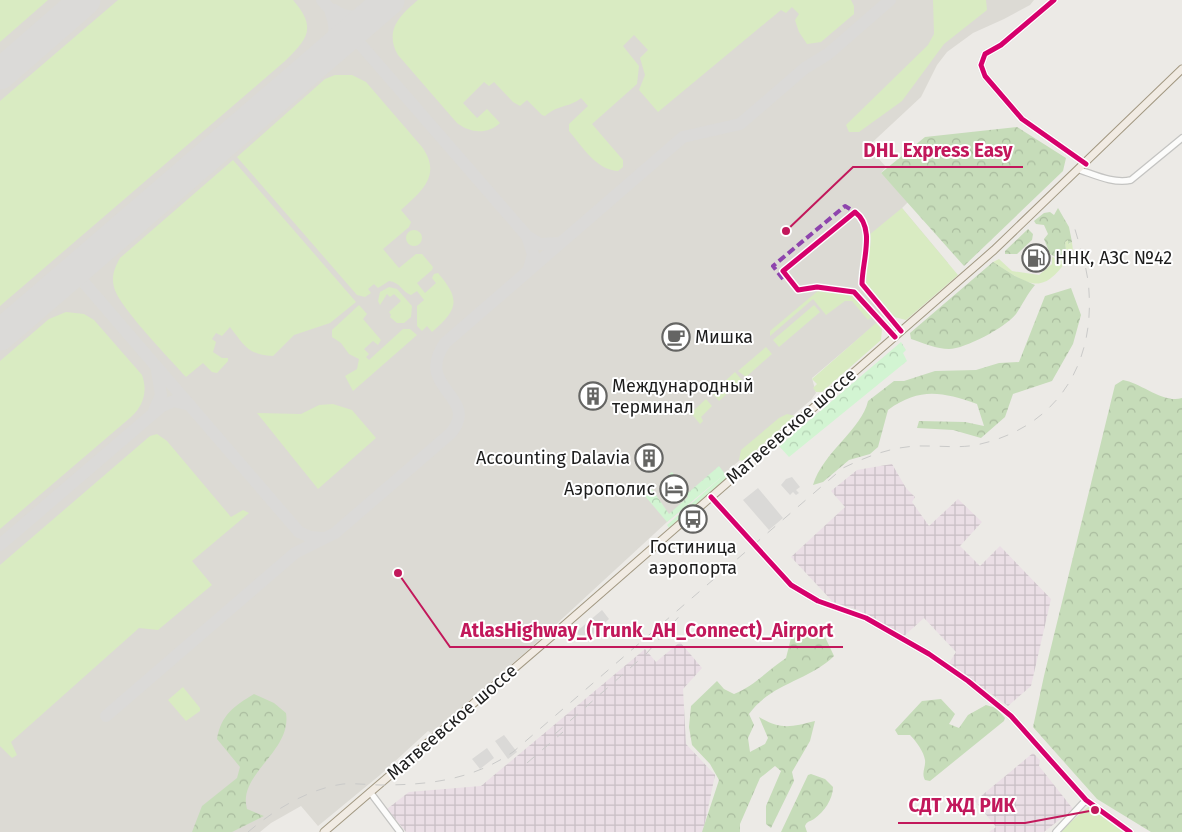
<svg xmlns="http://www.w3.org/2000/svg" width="1182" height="832" viewBox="0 0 1182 832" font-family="'Fira Sans',sans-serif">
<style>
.industrial{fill:url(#industrial-grid)}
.religious{fill:#dad9d7}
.airport{fill:#dcdad4}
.grass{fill:#d9ebc2}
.forest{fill:url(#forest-crowns)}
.park{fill:url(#park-crowns)}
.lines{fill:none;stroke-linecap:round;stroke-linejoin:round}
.taxiway{stroke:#dbdad8;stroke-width:12}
.runway{stroke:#dbdad8;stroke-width:31}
.minor-casing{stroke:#c4c4c2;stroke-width:8}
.major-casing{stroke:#a29882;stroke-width:9}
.minor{stroke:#fcfcfb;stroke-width:5.5}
.major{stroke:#f1ebe3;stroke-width:7}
.rail{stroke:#cacac9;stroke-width:1;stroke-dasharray:10 10;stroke-linecap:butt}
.quiet{stroke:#8e44ad;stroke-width:4;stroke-dasharray:8 4;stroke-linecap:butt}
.cycleway-casing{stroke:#fff;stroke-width:8}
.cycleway{stroke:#d6006c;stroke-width:5}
.labels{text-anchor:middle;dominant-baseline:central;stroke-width:4;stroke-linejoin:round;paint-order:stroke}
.poi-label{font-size:18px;fill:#1d1d1d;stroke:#fff;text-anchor:start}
.street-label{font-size:18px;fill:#1d1d1d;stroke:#fff}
.leader{fill:none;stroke:#c2185b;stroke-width:2}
.callout-dot{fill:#c2185b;stroke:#fff;stroke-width:2}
.callout-label{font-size:19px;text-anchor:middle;font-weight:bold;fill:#c2185b;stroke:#fff;stroke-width:4;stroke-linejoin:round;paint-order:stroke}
</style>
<defs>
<pattern id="industrial-grid" width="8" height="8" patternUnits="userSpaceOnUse" patternTransform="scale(1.25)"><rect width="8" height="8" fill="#eadee5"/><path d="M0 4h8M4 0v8" fill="none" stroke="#c8bec4"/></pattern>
<pattern id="forest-crowns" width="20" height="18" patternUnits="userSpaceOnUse" patternTransform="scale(1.25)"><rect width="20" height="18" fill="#c6dcb9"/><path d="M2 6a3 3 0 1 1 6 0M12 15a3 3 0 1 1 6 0" fill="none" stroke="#aabc9f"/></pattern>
<pattern id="park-crowns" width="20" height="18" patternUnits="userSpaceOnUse" patternTransform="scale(1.25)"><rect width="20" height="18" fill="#d2f4d2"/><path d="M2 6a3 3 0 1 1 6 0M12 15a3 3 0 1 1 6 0" fill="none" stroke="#b4d1b4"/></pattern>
</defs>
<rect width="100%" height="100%" fill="#eceae6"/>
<path class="industrial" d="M892,464l14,24 9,9 -3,5 17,24 29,-27 24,23 -22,24 20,20 20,-20 51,53 -20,87 -23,20 -59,-43 7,-11 -32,-34 -20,18 -46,-26 -25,-8 -42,-45 54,-50 -14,-16 26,-21z
M680,642l22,26 -19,21 3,55 29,31 -12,57h-297l-19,-23 22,-17 72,-6 164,-137 11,13z
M1033,753l7,7 -1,6 34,43 -29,23h-55l7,-5 -21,-26z"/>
<path class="religious" d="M792,477l8,10 -4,3 3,3 -3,2 -3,-3 -3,3 -9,-10 5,-6z
M758,488l25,30 -14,12 -26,-30z
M602,610l7,9 -24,23 -9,-10z
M504,735l13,17 -9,7 -13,-18z
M487,748l7,10 -14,11 -8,-10z"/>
<path class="airport" d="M0,0h1034l-4,5 -26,14 -31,14 -26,19 -10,13 -16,32 -58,54 3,3 5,-4 15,17 -5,6 27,29 -6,6 46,55 -136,115 4,15 -5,7 -144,122 -141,130 -95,81 -3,-2 -48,44 -62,51 -17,-20 -30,17 -11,9h-260z"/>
<path class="grass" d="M0,0h48l-48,42z
M118,0h175c24,28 15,38 -8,61l-285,245v-205z
M418,0h433l3,6v8l-33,28 -14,2 -8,-12 -4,-12 4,-6 -7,-7 -6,6 -5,-3 -123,102 -19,-22 6,-15 -5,-17 8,-8 -14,-15 -11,11 16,20 -2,18 -45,40 31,36v7l-5,4c-22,-1 -36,-25 -49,-40v-7l19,-18 -7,-8c-12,10 -22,6 -36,18l-3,-1 -15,-15 -7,6 -7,-4 -19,-20 -5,4 -5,-4 -21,21 14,15 10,-9 13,14c-13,12 -30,10 -43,0l-59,-68c-14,-24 2,-40 20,-55z
M933,0h53l1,10 -43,34 -42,57 -43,31h-10l-3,-7 82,-80 6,-11z
M335,75h17l14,7 56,65c20,28 0,44 -21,63l10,12 -2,5 -26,22 16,19 17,-14h6l11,13 -1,3 -15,13 8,10 11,-10 -4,-5 2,-4 4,-1c23,27 20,36 -6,59l-5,-6 -5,5 -5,-5v-20l7,-6 -7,-9 -6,4c-9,-3 -11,-13 -22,-14l-11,7 -4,-4 -6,5 3,4 -6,4 -8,-2 -120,-138 88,-78z
M233,160l123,142 -26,21 -36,12 -21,21c-25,-1 -29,-11 -43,-29l-8,9 -6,-3 -4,6 4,3 -3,10 9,6h6v3l-11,12 -5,-1 -9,-9 -17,14c-15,-17 -68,-71 -72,-90 -3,-11 1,-20 6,-29z
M902,208l56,67 -52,45 -12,-3 -28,-33 -1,-6 4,-43z
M406 238a8 8 0 1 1 16 0a8 8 0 1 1-16 0Z
M1068,240l1,4 3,-2 1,9c-29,45 -39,38 -80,11l6,-3 13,12 27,4 13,-11v-7l7,2 7,-9 -1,-8z
M389,287l8,2 15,17 -1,11 -7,6h-7l-7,-6 1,-2 -2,-3 12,-11 -7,-7 -4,3 -3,-3 -7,11 -2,-4 2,-9z
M819,290l33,4 21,21 -5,5 -16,-19h-7l-19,14 -13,-16 -43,37v-5z
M359,305l8,9 -4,5 18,21 -3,5 -5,-4 -9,8 5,5 -3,3 3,3 34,-31h7l7,6 -64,56 -8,-15 12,-7 2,-10 -10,-5 -8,-11 -9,-6v-7z
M814,305l6,7 -41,35 -6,-7z
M66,312l18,2 10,6 48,55c6,17 1,31 -11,42l-131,112v-168l49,-42z
M876,323l6,6 -1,11 -59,52h-6l-3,-4 4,-4 -5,-5z
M766,347l6,7 -26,23 -8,-6z
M735,372l7,8 -23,21 -7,-8z
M706,399l6,7 -11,11 2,4 -3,3 -9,-11z
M333,404l19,6 24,28 -58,51 -61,-76 44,1 18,-9z
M787,414l8,2 -51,45 -5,-1 2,-10 38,-32z
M157,434l10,7 64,76 12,-7 6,3 -57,48 20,24 -54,45 -19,-2 -128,114 6,13 -5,3 -12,-12v-181l150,-129z
M183,687l17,21v3l-14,10 -18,-21z
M1094,802l40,30h-75z"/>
<path class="forest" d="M1017,127l49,31 -3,13 -99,95 -83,-93 44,-36z
M1058,208l11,19 3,15 -4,2v-4l-3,2 1,8 -7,9 -9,-5 -6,-15 4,-5 -4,-9 -8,-1 -2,-3 10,-8 6,-1 4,3z
M1028,229l5,5 -1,6 -15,14h-12v-3z
M993,262l22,14 20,9c-8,9 -12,19 -19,29 -10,13 -51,35 -67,35 -12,0 -26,-6 -38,-10l-1,-6z
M1071,288l10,27 -8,29 -21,37 -39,13 -8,23 -24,21 -28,-8 -36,-2 2,-7 46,1 19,4 -7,-22c-35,-12 -57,-17 -89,6l-10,37 -8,7 -21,6 -26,22 -10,3c10,-33 49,-56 55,-84l26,-20h10l31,-10 41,-1 23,-7 20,-1 26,-66z
M1123,380c18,3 41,24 59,18v434h-31l-54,-33 -64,-72 11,-51 71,-291z
M794,626l31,11 9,19c-25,25 -63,27 -85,58l5,11 -6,13 2,14 15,-8 3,-6 -9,-21c22,13 32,10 56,4l-5,20 -18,31 2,9 -23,47 -5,-4v-18l15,-35 -6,-5 -15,12 -20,46v8h-38l17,-52 -9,-16 -18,-19 -3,-18 2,-21 26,-25 7,8 10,5c20,-8 34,-24 52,-36z
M254,694l20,9 12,10c6,39 -49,61 -39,96l17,7 -32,16h-40l10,-26 35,-28 3,-11 -23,-28c4,-24 17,-33 37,-45z
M941,699l14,15 -6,10 10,4 9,-13 18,-10 10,3 9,10 -1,3 -74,60 -5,-1c-4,-7 1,-13 0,-20 -1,-8 -9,-19 -15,-25h-12l-3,-5 27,-29z
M811,774l14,5 8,8c0,12 -9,25 -19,32 -5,3 -7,2 -9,7l2,6h-26l27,-57z"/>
<path class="park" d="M901,342l5,8 -3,3 4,8 -118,96 -10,-11z
M719,466l6,8 4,-3 3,4 -63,53 -2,-3 58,-51 -58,48 -22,-26 7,-7 17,25 19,-17 -19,-23 3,-2 17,20z"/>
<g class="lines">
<path class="taxiway" d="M322,0l205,236
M334,10c11,9 25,7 39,4
M325,55c11,-13 12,-27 6,-42
M529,269l4,-15 -6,-18 13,8 19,-1
M74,271l225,261 11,5 13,1
M154,411l7,-16 -4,-24
M0,545l162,-139 12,-5 16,4
M106,716l189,-163 40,-20 116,-100c30,-37 -38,-44 -6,-90l238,-206 57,-13 65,-56 23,-14 62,-54"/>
<path class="runway" d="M0,74l85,-74
M0,335l389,-335"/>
<g class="minor-casing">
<path id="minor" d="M1054,0l-53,45 -16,9 -4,11 4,11 37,43 64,45
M1080,170c15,5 34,14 51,10l51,-42
M895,337l-41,-45 -37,-5 -19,3 -15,-19 72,-59c21,16 7,49 7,72l39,47
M711,497l80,88 27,16 48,17 63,36 39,27 43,35 75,84 44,32
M370,792l30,40
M1056,832l30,-32"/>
</g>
<g class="major-casing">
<path id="major" d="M324,832l229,-197 441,-385 188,-181"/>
</g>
<use href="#minor" class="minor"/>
<use href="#major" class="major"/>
<path class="rail" d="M555,734l91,-80 37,-42
M527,763l36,-31
M248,832c26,-22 60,-43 95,-48 12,-1 26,1 38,1 48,0 91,-5 132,-33l330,-284c27,-13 53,-23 84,-22 16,0 33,2 49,-1 77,-16 118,-76 113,-153 -1,-24 -10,-47 -16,-70"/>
<path class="quiet" d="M783,279l-10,-13 72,-60 10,6"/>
<g class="cycleway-casing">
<path id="cycleway" d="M1054,0l-53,45 -16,9 -4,11 4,11 37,43 64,45
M895,337l-41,-45 -37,-5 -19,3 -15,-19 72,-59c21,16 7,49 7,72l39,47
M711,497l80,88 27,16 48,17 63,36 39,27 43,35 75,84 44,32"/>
</g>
<use href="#cycleway" class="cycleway"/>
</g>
<defs>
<g id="fuel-ring" transform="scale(1.4375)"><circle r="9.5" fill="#fff" stroke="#656563" stroke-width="1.5"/><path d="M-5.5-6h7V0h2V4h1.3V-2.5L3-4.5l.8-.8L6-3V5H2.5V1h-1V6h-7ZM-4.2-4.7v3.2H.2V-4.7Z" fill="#656563"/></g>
<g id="cafe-ring" transform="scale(1.4375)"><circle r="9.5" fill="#fff" stroke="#656563" stroke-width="1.5"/><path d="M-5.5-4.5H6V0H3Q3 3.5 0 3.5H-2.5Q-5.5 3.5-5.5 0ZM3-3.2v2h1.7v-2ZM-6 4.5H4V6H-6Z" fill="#656563"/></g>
<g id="building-ring" transform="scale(1.4375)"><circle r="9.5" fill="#fff" stroke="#656563" stroke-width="1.5"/><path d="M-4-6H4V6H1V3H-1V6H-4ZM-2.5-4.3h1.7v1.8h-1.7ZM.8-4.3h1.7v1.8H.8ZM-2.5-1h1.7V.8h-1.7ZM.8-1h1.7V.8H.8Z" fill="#656563"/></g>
<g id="hotel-ring" transform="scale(1.4375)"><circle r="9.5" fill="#fff" stroke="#656563" stroke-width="1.5"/><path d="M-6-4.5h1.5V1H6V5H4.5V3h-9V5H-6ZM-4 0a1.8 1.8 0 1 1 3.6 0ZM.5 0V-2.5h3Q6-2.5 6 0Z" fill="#656563"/></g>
<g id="bus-ring" transform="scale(1.4375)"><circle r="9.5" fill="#fff" stroke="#656563" stroke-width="1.5"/><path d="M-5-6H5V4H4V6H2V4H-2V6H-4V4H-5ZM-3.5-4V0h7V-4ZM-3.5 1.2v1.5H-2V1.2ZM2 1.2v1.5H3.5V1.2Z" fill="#656563"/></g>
</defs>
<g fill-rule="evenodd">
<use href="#fuel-ring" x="1036" y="258"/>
<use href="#cafe-ring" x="676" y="337"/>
<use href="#building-ring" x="593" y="396"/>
<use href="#building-ring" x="649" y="458"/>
<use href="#hotel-ring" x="674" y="489"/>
<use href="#bus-ring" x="693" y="519"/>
</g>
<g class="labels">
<g class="poi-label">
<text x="1055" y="258">ННК, АЗС №42</text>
<text x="695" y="337">Мишка</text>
<text x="612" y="386">Международный<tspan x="612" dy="21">терминал</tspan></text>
<text x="630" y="458" text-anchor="end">Accounting Dalavia</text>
<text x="655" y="489" text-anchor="end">Аэрополис</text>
<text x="693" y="547" text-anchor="middle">Гостиница<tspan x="693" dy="21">аэропорта</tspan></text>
</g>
<g class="street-label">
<text transform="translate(791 426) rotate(-41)">Матвеевское шоссе</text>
<text transform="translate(452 722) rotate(-41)">Матвеевское шоссе</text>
</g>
</g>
<path class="leader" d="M786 231L853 167H1023M398 573L450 647H843M1095 810L1025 823H898"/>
<g class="callout-dot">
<circle cx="786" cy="231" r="5"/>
<circle cx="398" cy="573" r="5"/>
<circle cx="1095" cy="810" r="5"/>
</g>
<g class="callout-label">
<text x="938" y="157">DHL Express Easy</text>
<text x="647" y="637">AtlasHighway_(Trunk_AH_Connect)_Airport</text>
<text x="962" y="812">СДТ ЖД РИК</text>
</g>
</svg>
